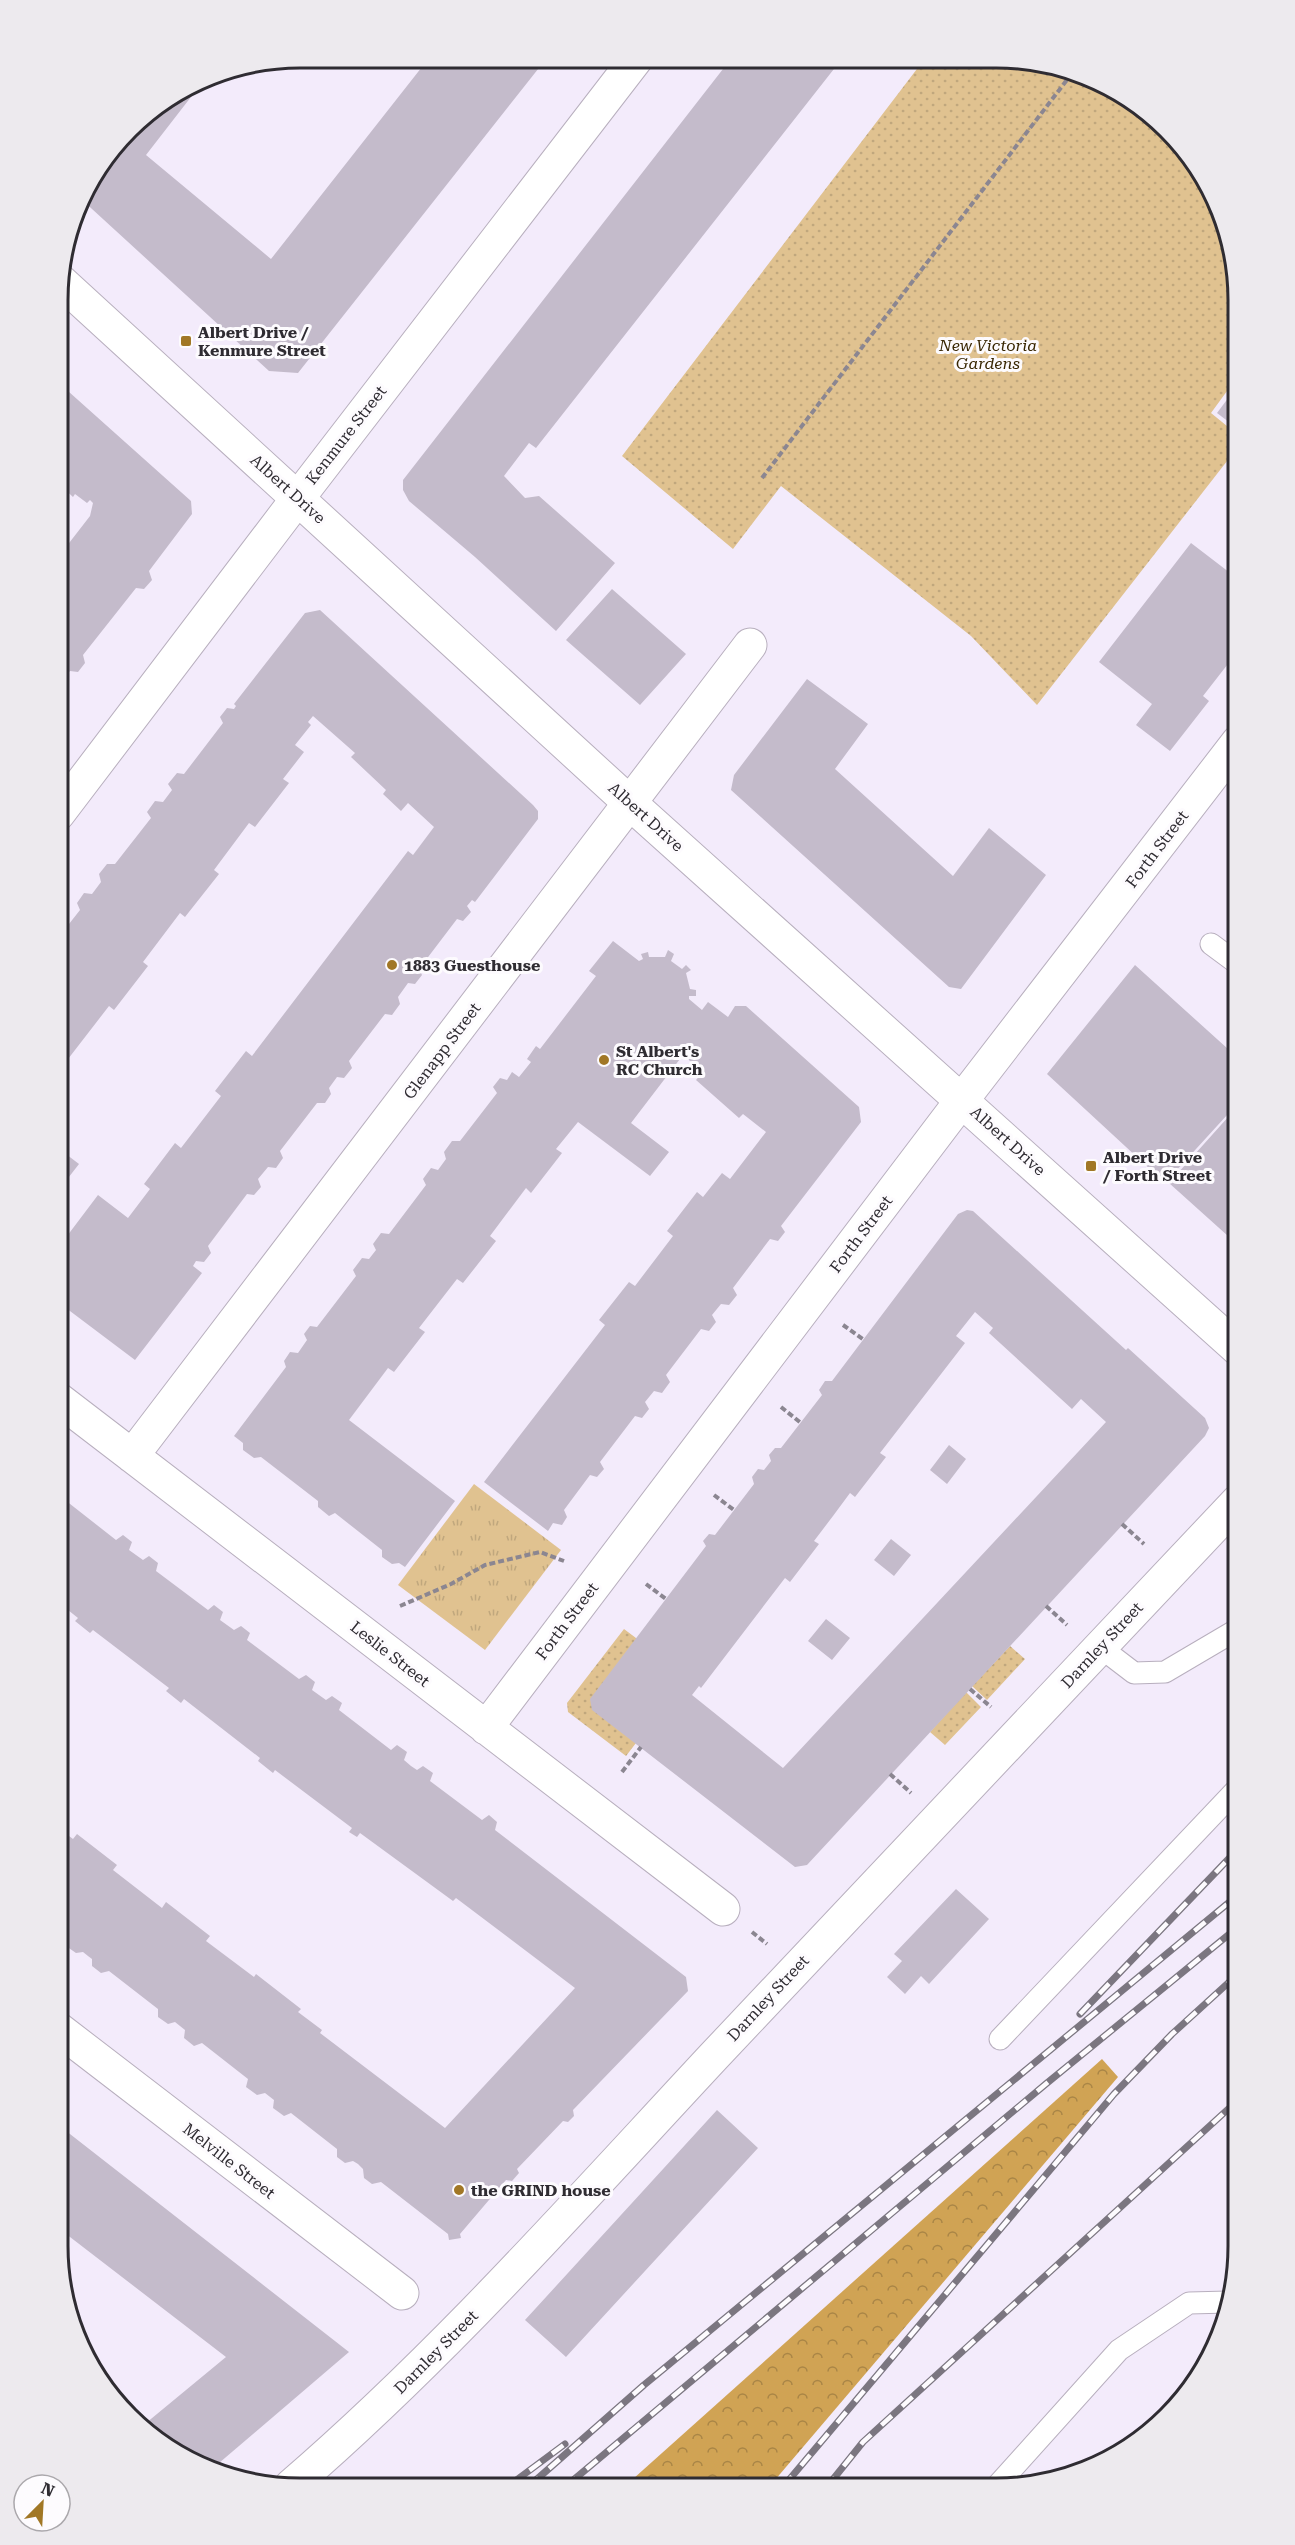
<svg xmlns="http://www.w3.org/2000/svg" width="1295" height="2545" viewBox="0 0 1295 2545" font-family="'Roboto Serif',serif">
<style>
.grass{fill:url(#grass-dots)}
.forest{fill:url(#forest-crowns)}
.park{fill:url(#park-tufts)}
.building{fill:#c4bbcb;fill-rule:evenodd}
.lines{fill:none;stroke-linecap:round;stroke-linejoin:round}
.lane-casing{stroke:#b8afbe;stroke-width:23}
.street-casing{stroke:#b8afbe;stroke-width:35}
.secondary-casing{stroke:#b8afbe;stroke-width:35}
.path{stroke:#8b8691;stroke-width:4;stroke-dasharray:6 3;stroke-linecap:butt}
.lane{stroke:#fff;stroke-width:21}
.street{stroke:#fff;stroke-width:33}
.secondary{stroke:#fff;stroke-width:33}
.rail-casing{stroke:#7b7680;stroke-width:7}
.rail{stroke:#fdfbfe;stroke-width:4.5;stroke-dasharray:14;stroke-linecap:butt}
.poi-dot{fill:#a17726;stroke:#fdfbfe;stroke-width:2}
.labels{text-anchor:middle;dominant-baseline:central;stroke-width:6;stroke-linejoin:round;paint-order:stroke}
.poi-label{font-size:16px;font-weight:bold;fill:#2f2c32;stroke:#fdfbfe;text-anchor:start}
.park-label{font-size:16px;font-style:italic;fill:#382602;stroke:#fdfbfe}
.street-label{font-size:16px;fill:#2f2c32;stroke:#fdfbfe}
.rim{fill:none;stroke:#2f2c32;stroke-width:3}
</style>
<defs>
<pattern id="grass-dots" width="8" height="8" patternUnits="userSpaceOnUse" patternTransform="scale(1.5)"><rect width="8" height="8" fill="#e0c290"/><path d="M2 2h.1M6 6h.1" fill="none" stroke="#c0a77d" stroke-width="1.8" stroke-linecap="round"/></pattern>
<pattern id="forest-crowns" width="20" height="18" patternUnits="userSpaceOnUse" patternTransform="scale(1.5)"><rect width="20" height="18" fill="#d0a354"/><path d="M2 6a3 3 0 1 1 6 0M12 15a3 3 0 1 1 6 0" fill="none" stroke="#a98546"/></pattern>
<pattern id="park-tufts" width="24" height="20" patternUnits="userSpaceOnUse" patternTransform="scale(1.5)"><rect width="24" height="20" fill="#e0c290"/><path d="M3 7l-1-3M5 7V3M7 7l1-3M15 17l-1-3M17 17v-4M19 17l1-3" fill="none" stroke="#c0a77d"/></pattern>
</defs>
<rect width="100%" height="100%" fill="#f3ebfb"/>
<path class="grass" d="M923,61l119,1 60,20 54,35 41,48 28,57 13,78v76l-27,37 27,22v12l-201,258 -66,-69 -190,-150 -48,63 -111,-93z
M624,1629l12,9v105l-10,13 -58,-44 -1,-9z
M1010,1646l15,13 -38,41 -15,-14z
M966,1692l15,15 -36,38 -15,-13z"/>
<path class="forest" d="M1102,2059l16,18 -349,410h-145z"/>
<path class="park" d="M474,1484l87,66 -76,100 -87,-65z"/>
<path class="building" d="M429,58l117,1 -248,314 -29,-2 -189,-173 2,-6 57,-75 69,-42 -62,80 125,104z
M730,60h111l-305,388 -7,-5 -25,33 21,22 14,-2 76,67 -59,68 -81,-74 -66,-56 -6,-11v-10z
M59,383l132,118 1,13 -43,57 3,9 -8,9 -8,-1 -53,67 2,8 -7,9 -8,-1 -8,10 3,8 -6,9v-142l31,-40 3,-13 -3,-3 -3,3 -12,-9 -2,3 -14,-13z
M1238,385v44l-21,-16z
M1191,543l47,36v72l-35,45 6,5 -39,50 -34,-26 16,-21 -53,-42z
M612,589l74,65 -46,51 -74,-65z
M320,610l213,195 5,6v8l-63,83 -3,-2 -5,6 4,6 -8,9 -6,-2 -38,50 3,6 -7,9 -7,-1 -10,14 2,7 -8,11 -7,-1 -36,47 3,7 -8,10 -7,-1 -8,11 2,6 -6,9h-8l-37,48 3,7 -7,10 -8,-1 -10,12 3,8 -7,8 -7,-1 -39,52 3,7 -7,9 -8,-1 -3,5 9,7 -67,87 -77,-58v-54l40,-53 30,23 22,-29 -6,-5 31,-41 6,5 40,-52 -6,-5 31,-40 6,5 156,-205 5,4 21,-28 -26,-24 -7,8 -18,-17 3,-4 -35,-33 4,-4 -42,-37 -5,6 3,3 -16,20 9,7 -21,27 6,4 -34,44 -6,-4 -35,47 5,4 -34,43 -5,-4 -37,49 5,4 -34,44 -5,-4 -51,66v-134l22,-28 -3,-7 7,-10 8,1 9,-12 -2,-8 8,-10h8l36,-46 -4,-6 8,-11 8,1 9,-12 -4,-6 9,-11 7,1 39,-51 -3,-6 7,-9 7,1 2,-3 -2,-2 71,-91z
M807,679l61,45 -33,45 118,107 36,-48 57,47 -85,114 -12,-2 -218,-197 3,-15z
M613,941l26,20 4,-2 -2,-5 7,-2 1,5h16l3,-7 6,4 -3,7 11,8 4,-4 5,5 -5,3 4,16 6,1v6h-7v3l13,11 6,-8 20,15 7,-11h11l113,101 2,15 -80,104 4,6 -7,9 -8,-2 -37,49 4,7 -8,10 -8,-1 -9,11 4,7 -7,9 -8,-2 -35,46 4,7 -8,11 -8,-2 -9,11 4,7 -7,9 -7,-2 -35,46 4,7 -7,8 -7,-2 -26,35 3,7 -5,8 -9,-2 -5,8 -64,-49 121,-157 -6,-5 30,-38 6,4 38,-50 -6,-5 30,-39 6,5 19,-24 8,6 36,-47 -23,-18 -4,4 -43,-38 7,-8 -20,-17 -52,68 38,29 -19,24 -72,-54 -22,27 6,4 -31,40 -5,-5 -36,48 6,5 -33,42 -6,-4 -38,49 6,4 -31,40 -6,-4 -39,52 106,81 -50,66 -6,-4 -7,1 -10,-7v-7l-47,-37 -6,3 -11,-9v-6l-57,-44 -7,1 -11,-8v-7l-9,-7 52,-69 -2,-6 6,-9 8,1 9,-13 -3,-6 6,-8 7,1 39,-51 -3,-6 9,-12 7,1 7,-9 -3,-6 8,-11 8,1 37,-49 -3,-6 8,-11 7,2 8,-11 -2,-7 8,-11h8l37,-48 -4,-6 7,-9 7,2 5,-8 7,5 12,-15 -4,-3 9,-13 4,3 56,-73 -7,-5z
M1135,965l103,93v45l-73,80 -118,-109z
M1238,1106v139l-69,-62z
M58,1148l21,16 -21,27z
M967,1210l6,1 153,139 2,-2 77,70 4,10 -4,8 -398,429 -12,2 -203,-157 -2,-11 116,-153 -3,-5 6,-7 6,1 39,-51 -2,-7 6,-8 6,1 7,-9 -2,-6 6,-7h6l41,-53 -3,-5 6,-9h7l126,-167zM975,1312l18,16 -4,5 83,76 9,-10 25,23 -323,346 -91,-73 7,-9 2,2 84,-110 5,4 29,-38 -5,-3 19,-25 17,-23 5,4 31,-40 -6,-4 85,-110 -9,-7z
M949,1445l17,14 -19,25 -17,-14z
M58,1485l9,8 -2,7 51,40 7,-5 9,7 -3,8 14,10 6,-4 9,7 -2,8 52,39 6,-5 9,7 -3,8 14,10 7,-4 9,7 -3,7 52,39 7,-4 9,7 -3,8 14,10 6,-4 10,7 -3,7 52,40 6,-5 10,7 -3,8 7,6 6,4 6,-4 10,7 -3,8 52,39 7,-5 8,7 -2,8 191,147 2,14 -115,119 1,6 -6,6 -5,-1 -46,48 2,4 -7,8 -6,-1 -46,54 1,4 -12,2 -1,-6 -67,-52 -9,2 -8,-6 -1,-9 -5,-5 -5,-3 -8,2 -8,-6v-8l-46,-36 -7,3 -11,-8 1,-8 -9,-7 -8,2 -11,-8 2,-8 -46,-36 -8,3 -10,-8 1,-8 -10,-8 -7,2 -10,-7v-8l-49,-38 -8,2 -9,-7v-7l-4,-3 -5,-4 -7,1 -10,-7v-8l-9,-6v-105l16,12 4,-5 40,31 -4,5 49,38 4,-6 44,34 -4,5 48,36 2,-3 45,35 -3,3 24,18 -2,3 125,95 130,-140 -119,-90 -3,3 -93,-68 -3,4 -8,-5 3,-4 -77,-58 -2,3 -15,-12 2,-3 -76,-59 -3,4 -15,-12 3,-3 -76,-58 -3,3 -15,-12 3,-3 -20,-16z
M891,1539l20,16 -17,21 -20,-16z
M826,1619l24,19 -18,22 -24,-19z
M956,1889l33,30 -60,65 -8,-8 -16,18 -18,-17 15,-16 -8,-7z
M717,2110l41,38 -192,209 -41,-37z
M61,2127l288,225 -137,117 -19,-6 -53,-35 86,-71 -169,-130v-95z"/>
<g class="lines">
<g class="lane-casing">
<path id="lane" d="M1211,944l27,20
M1100,1647l34,26 31,-1 73,-43
M1000,2039l238,-251
M995,2488l124,-138 70,-47 39,-1"/>
</g>
<g class="street-casing">
<path id="street" d="M58,814l240,-316 338,-439
M58,1399l665,510
M132,1456l618,-811
M486,1728l476,-628 276,-358
M57,2028l345,265"/>
</g>
<g class="secondary-casing">
<path id="secondary" d="M59,280l572,524 607,545
M291,2486c153,-132 286,-283 424,-431 173,-185 348,-369 523,-554"/>
</g>
<path class="path" d="M762,478l311,-406
M843,1325l21,15
M781,1407l20,16
M714,1495l20,15
M1122,1524l22,20
M646,1584l20,15
M400,1606l51,-22 34,-19 55,-13 24,9
M1046,1606l21,19
M970,1689l21,18
M622,1772l19,-25
M890,1774l21,19
M752,1932l15,12"/>
<use href="#lane" class="lane"/>
<use href="#street" class="street"/>
<use href="#secondary" class="secondary"/>
<g class="rail-casing">
<path id="rail" d="M1080,2014l158,-165
M507,2487l58,-43
M528,2487l116,-102 594,-490
M565,2487l482,-404 191,-156
M783,2487l331,-393 58,-60 66,-60
M826,2488l37,-46 374,-341"/>
</g>
<use href="#rail" class="rail"/>
</g>
<g class="poi-dot">
<rect x="180" y="335" width="12" height="12" rx="3"/>
<circle cx="392" cy="965" r="6"/>
<circle cx="604" cy="1060" r="6"/>
<rect x="1085" y="1160" width="12" height="12" rx="3"/>
<circle cx="459" cy="2190" r="6"/>
</g>
<g class="labels">
<g class="poi-label">
<text x="198" y="332">Albert Drive /<tspan x="198" dy="18">Kenmure Street</tspan></text>
<text x="404" y="965">1883 Guesthouse</text>
<text x="616" y="1051">St Albert's<tspan x="616" dy="18">RC Church</tspan></text>
<text x="1103" y="1157">Albert Drive<tspan x="1103" dy="18">/ Forth Street</tspan></text>
<text x="471" y="2190">the GRIND house</text>
</g>
<g class="park-label">
<text x="988" y="345">New Victoria<tspan x="988" dy="18">Gardens</tspan></text>
</g>
<g class="street-label">
<text transform="translate(346 435) rotate(-52)">Kenmure Street</text>
<text transform="translate(288 489) rotate(42)">Albert Drive</text>
<text transform="translate(646 817) rotate(42)">Albert Drive</text>
<text transform="translate(1157 849) rotate(-53)">Forth Street</text>
<text transform="translate(442 1051) rotate(-53)">Glenapp Street</text>
<text transform="translate(1008 1141) rotate(42)">Albert Drive</text>
<text transform="translate(861 1234) rotate(-53)">Forth Street</text>
<text transform="translate(567 1621) rotate(-53)">Forth Street</text>
<text transform="translate(1102 1645) rotate(-47)">Darnley Street</text>
<text transform="translate(390 1654) rotate(38)">Leslie Street</text>
<text transform="translate(768 1998) rotate(-47)">Darnley Street</text>
<text transform="translate(229 2161) rotate(38)">Melville Street</text>
<text transform="translate(436 2352) rotate(-45)">Darnley Street</text>
</g>
</g>
<path d="M0 0H1295V2545H0ZM300 68H996A232 232 0 0 1 1228 300V2246A232 232 0 0 1 996 2478H300A232 232 0 0 1 68 2246V300A232 232 0 0 1 300 68Z" fill="#edeaee" fill-rule="evenodd"/>
<path class="rim" d="M300 68H996A232 232 0 0 1 1228 300V2246A232 232 0 0 1 996 2478H300A232 232 0 0 1 68 2246V300A232 232 0 0 1 300 68Z"/>
<g transform="translate(42 2503) rotate(24)"><circle r="28" fill="#fdfbfe" stroke="#aba8ac" stroke-width="1.5"/>
<path d="M0-4.5L10 22L0 15L-10 22Z" fill="#a17726"/>
<text y="-9" font-size="16" font-weight="bold" text-anchor="middle" fill="#2f2c32">N</text>
</g>
</svg>
